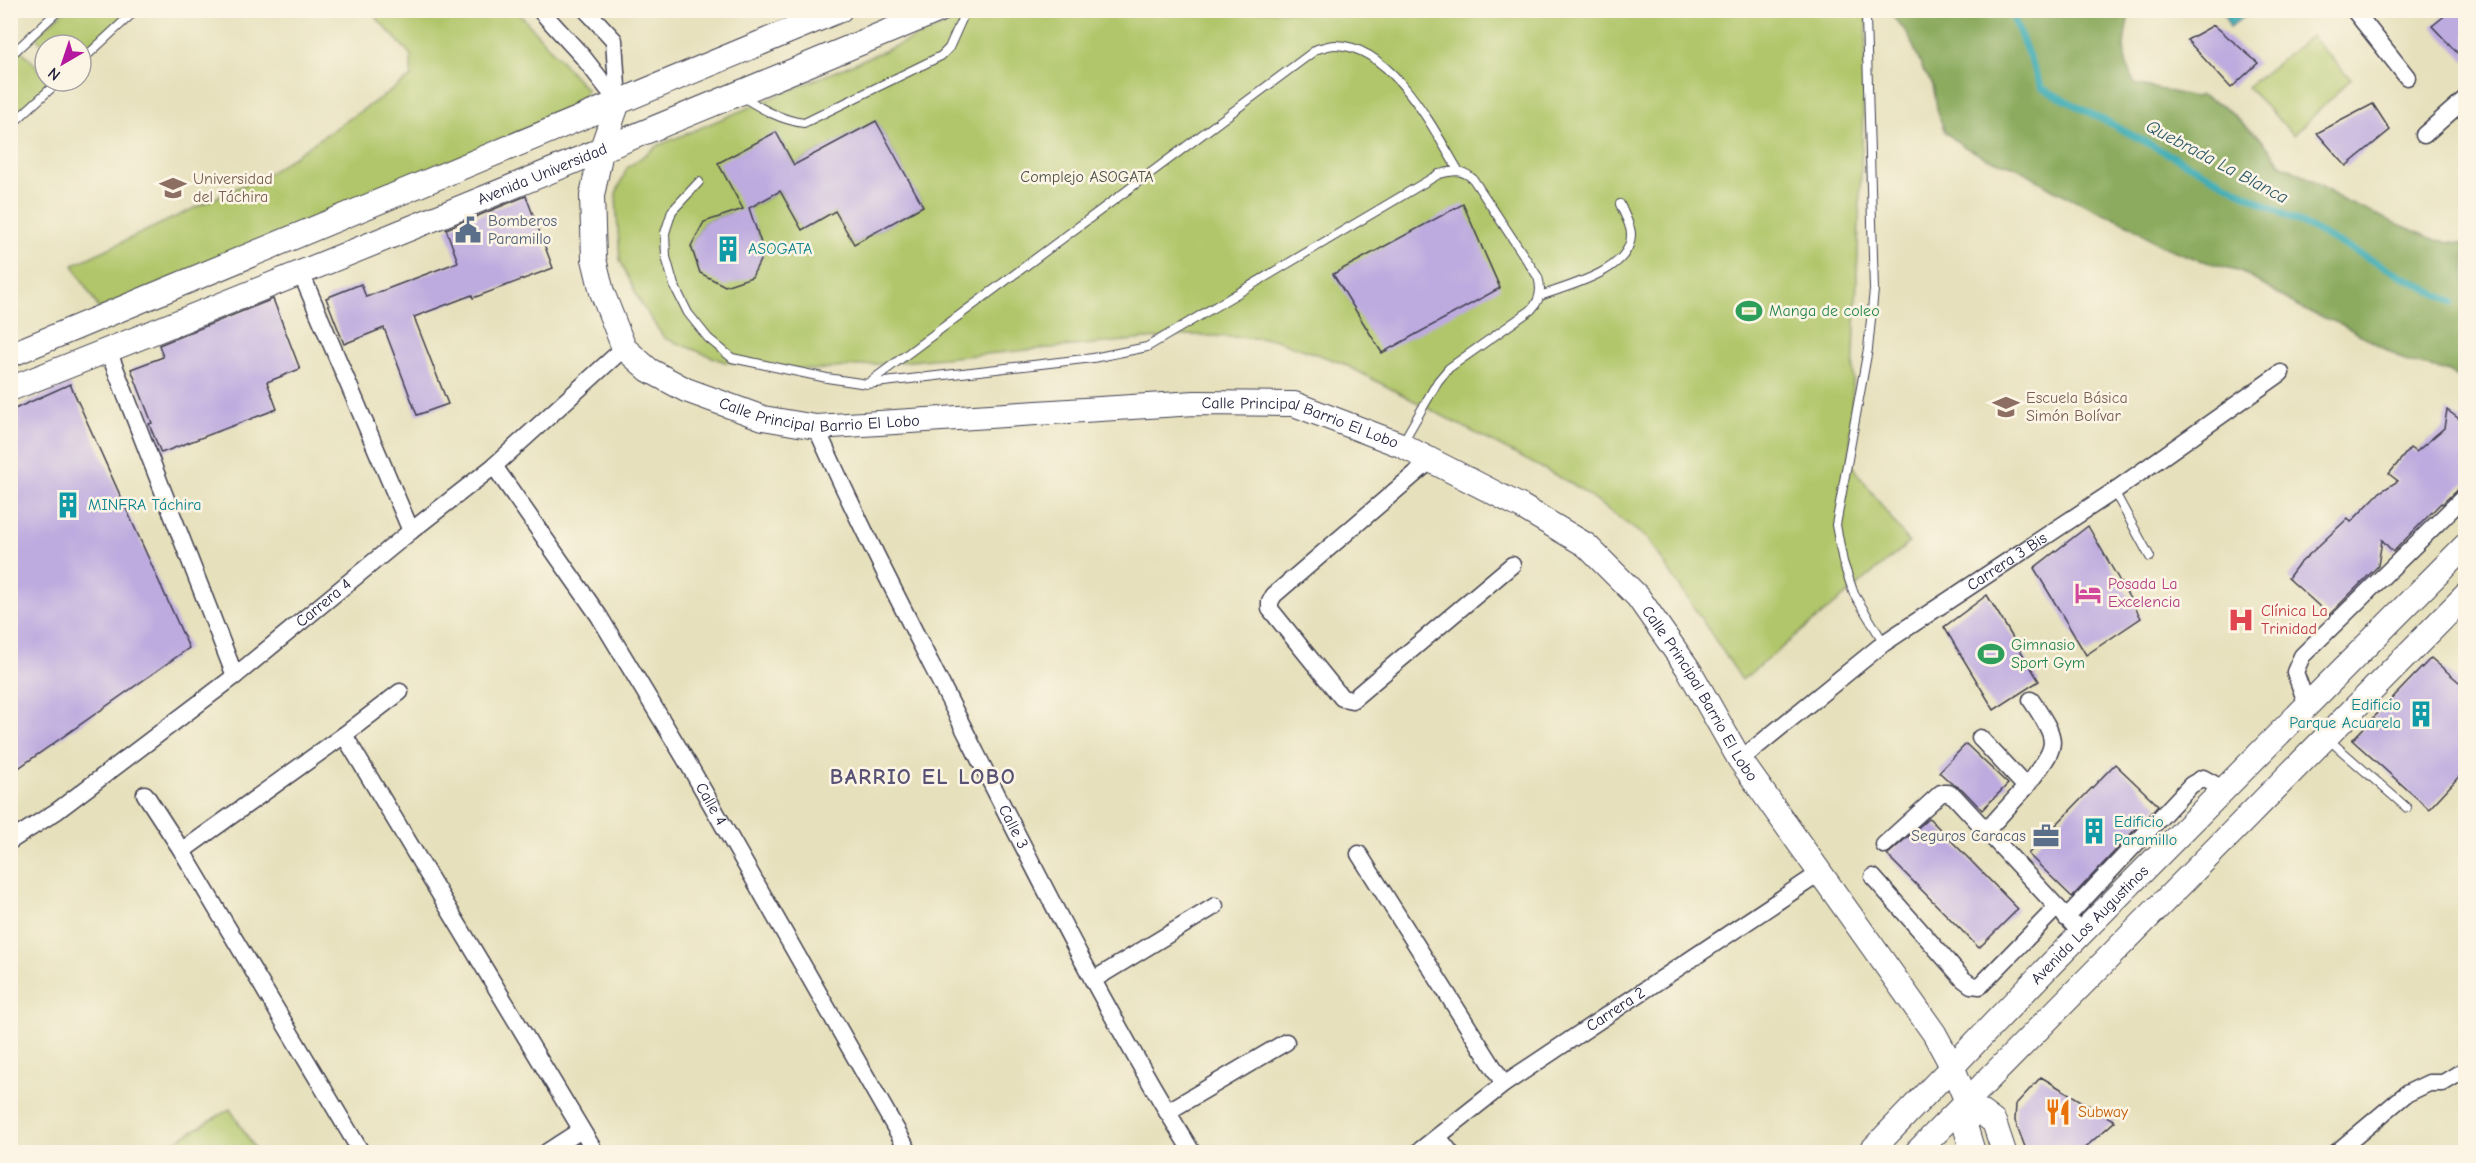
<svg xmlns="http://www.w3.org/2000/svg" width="2476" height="1163" viewBox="0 0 2476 1163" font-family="'Comic Neue',sans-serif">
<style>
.green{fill:#b1c66a;stroke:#6a7452;stroke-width:1.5;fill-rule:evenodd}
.forest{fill:#8cab5e;stroke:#57664c;stroke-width:1.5}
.water{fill:#3aabb3;stroke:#2e6677;stroke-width:1.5}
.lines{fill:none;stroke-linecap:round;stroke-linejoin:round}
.stream{stroke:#3aabb3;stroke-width:7}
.building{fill:#bdaadf}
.lane-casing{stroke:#3f3e4e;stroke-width:10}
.street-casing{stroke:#3f3e4e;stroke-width:19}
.secondary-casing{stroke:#3f3e4e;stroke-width:26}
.path{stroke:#3f3e4e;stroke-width:4;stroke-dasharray:1.5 4.5;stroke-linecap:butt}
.lane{stroke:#fff;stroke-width:8}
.street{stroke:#fff;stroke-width:16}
.secondary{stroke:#fff;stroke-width:24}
.labels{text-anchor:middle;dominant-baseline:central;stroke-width:5;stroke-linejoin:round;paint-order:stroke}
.street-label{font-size:16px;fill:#22223b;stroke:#fcf5e5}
.park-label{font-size:16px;fill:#4d5349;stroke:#fcf5e5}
.education-label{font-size:16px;fill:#785e54;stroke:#fcf5e5;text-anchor:start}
.service-label{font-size:16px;fill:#4e5e75;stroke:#fcf5e5;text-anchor:start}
.culture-label{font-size:16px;fill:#0d838f;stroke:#fcf5e5;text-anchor:start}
.leisure-label{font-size:16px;fill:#27864d;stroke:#fcf5e5;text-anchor:start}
.hotel-label{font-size:16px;fill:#b23c85;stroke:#fcf5e5;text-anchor:start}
.health-label{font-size:16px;fill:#be3a42;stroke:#fcf5e5;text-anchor:start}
.food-label{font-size:16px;fill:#c56008;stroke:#fcf5e5;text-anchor:start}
.water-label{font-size:18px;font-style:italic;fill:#2c596b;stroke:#fcf5e5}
.district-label{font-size:22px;font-weight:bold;letter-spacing:1.5px;fill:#585274;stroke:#fcf5e5}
</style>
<rect width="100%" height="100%" fill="#fcf5e5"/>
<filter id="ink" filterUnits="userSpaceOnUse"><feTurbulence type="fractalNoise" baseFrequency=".0167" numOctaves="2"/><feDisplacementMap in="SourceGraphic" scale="12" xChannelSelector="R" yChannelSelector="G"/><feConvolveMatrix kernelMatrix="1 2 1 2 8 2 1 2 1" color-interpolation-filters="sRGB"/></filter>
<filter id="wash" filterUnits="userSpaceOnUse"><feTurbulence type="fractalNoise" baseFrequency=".008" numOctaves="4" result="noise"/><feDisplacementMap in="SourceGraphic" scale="24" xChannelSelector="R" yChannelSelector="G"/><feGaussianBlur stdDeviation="1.35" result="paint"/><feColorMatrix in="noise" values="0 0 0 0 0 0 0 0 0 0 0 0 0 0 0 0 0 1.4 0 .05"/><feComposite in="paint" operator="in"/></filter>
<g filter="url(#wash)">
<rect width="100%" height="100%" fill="#e6e0bc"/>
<path class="green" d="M64,11h67l-50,45v-11h-36v2l-10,-10z
M370,11h147l70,79 -9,17 -479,202 -26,-44 196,-92 142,-96v-22z
M979,11h888l-17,451 59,81 -167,137 -94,-141 -74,-54 -232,-122 -69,-24 -83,-4 -377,35 -88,-8 -61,-24 -23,-34 -21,-44 -3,-45 -1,-21 11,-26 30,-22zM876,121l47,85 -69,38 -19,-33 -33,18 -22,-38 -36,20 32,-79 18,33zM730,213l25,13 9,26 -13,25 -60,-31 13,-24z
M2311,36l40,43 -57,56 -47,-48z
M21,50l24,25v6l7,2 -41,38v-62z
M230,1109l25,40 -6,3h-93z"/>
<path class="forest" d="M1894,10l236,1c-7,30 -10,45 5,73l60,13 6,-2 23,11 38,34 20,25 18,8 44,28 92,39 29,4v137l-17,-10 -40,-9 -65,-37 -39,-15 -64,-39 -44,-12 -36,-14 -30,-20 -76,-35 -38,-23 -30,-9 -23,-12 -18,-14 -7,-19 -5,-28 -10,-15 -15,-36 -15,-17z"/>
<path class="water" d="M2222,11h28l-20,16z"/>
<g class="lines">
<path class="stream" d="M2010,10l32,78 410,214"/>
</g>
<g id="blocks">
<path class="building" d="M2452,10h14v52l-34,-36z
M2214,25l44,38 -27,25 -44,-48z
M2373,104l17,26 -44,36 -29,-33z
M876,121l47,85 -69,38 -19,-33 -33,19 -22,-39 -31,17 15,44 -12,25 -27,9 -25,-13 -9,-27 13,-24 39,-13 -25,-46 58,-31 18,33z
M526,196l27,72 -80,30 -1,-3 -58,22 34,87 -31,11 -33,-87 -40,16 -18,-46 35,-14 5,13 92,-35 -12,-33z
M1463,204l37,84 -118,65 -49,-79z
M273,299l27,70 -33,13 10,27 -116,44 -12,-29 3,-1 -21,-54 32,-12 -4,-12z
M70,384l119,264 -179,126v-363z
M2447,410l19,14v57l-24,23 -1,-1 -48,49 -11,-12 -4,26 -49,49 -41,-37 9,-12 51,-48 3,4 29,-30 18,-11 -9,-7 21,-26 6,4 28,-24z
M2088,526l53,92 -55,37 -52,-87z
M1987,595l52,86 -45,29 -50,-83z
M2431,658l35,30v81l-37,40 -77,-69z
M1966,744l42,40 -26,26 -20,-21 -11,-6 -12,-11z
M2115,764l43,41 -86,92 -44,-43z
M1929,818l89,91 -39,39 -92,-93z
M2041,1077l74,44 -35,31h-53l-12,-31 1,-17z"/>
</g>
</g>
<g filter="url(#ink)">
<use href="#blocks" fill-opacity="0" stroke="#3f3e4e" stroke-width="1.5"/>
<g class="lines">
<g class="lane-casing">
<path id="lane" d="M1866,18l8,272 -6,59 -32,176 7,37 11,32 30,49
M10,56l49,-46
M81,61l55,-51
M743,97c19,12 38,23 61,26l137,-67 8,-8 17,-38
M10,126l49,-45
M699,182l-27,29 -7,22 1,24 8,28 14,28 20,25 24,20 95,20 40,6 226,-26 54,-11 292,-173c14,-3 22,-6 34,5l65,98c4,13 2,24 -7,33l-82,58 -11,13 -35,61
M1540,296c27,-10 92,-25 91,-62 0,-9 -8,-22 -11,-30
M867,384l450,-335c6,-1 12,-4 18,-4 57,1 98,83 123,125
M2114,491l36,66
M2327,738l80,70"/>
</g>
<g class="street-casing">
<g id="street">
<path d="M540,10l43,47 35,45"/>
<path d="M586,10l28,30 4,62"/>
<path d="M2354,10l53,67"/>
<path d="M2424,135l42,-37"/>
<path d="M301,273l110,258"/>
<path d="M108,350l127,326"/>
<path id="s1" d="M816,427c47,107 102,210 154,314 70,139 140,279 222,411"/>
<path d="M1430,461l-156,134 -4,7v7l72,89 10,2 160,-135"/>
<path id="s2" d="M494,466l105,150 91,151 219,385"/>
<path d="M2307,705l-12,-33 7,-16 164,-161"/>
<path d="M344,735l251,417"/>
<path d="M1980,738l46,49 -40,44"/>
<path id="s3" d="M1740,760l144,-117 230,-152 167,-118"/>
<path d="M2026,787c31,-43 36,-41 5,-87"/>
<path d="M145,794l37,57 179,301"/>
<path id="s4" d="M10,841l47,-30 178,-135 176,-145 83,-65 130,-118"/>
<path d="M1884,845l57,-52h7l6,3 103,111"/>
<path d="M182,851l162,-116 56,-43"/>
<path d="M1359,854l145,230"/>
<path d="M1873,877l90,102 8,6 9,1 77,-79 25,27"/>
<path d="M2066,918l125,-133 12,-7 20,11"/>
<path d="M1093,980l122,-74"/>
<path d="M1167,1112l119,-70"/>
<path d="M1438,1137l12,15"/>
<path d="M547,1152l34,-22"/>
<path id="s5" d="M1418,1152l86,-68 316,-211"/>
<path d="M2337,1152l69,-58 23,-11h14l23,-14"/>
</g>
</g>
<g class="secondary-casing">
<g id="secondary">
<path id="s6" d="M618,102l-17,49 -9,45 2,63 8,33 22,56 25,22 37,20 77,28 53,9 379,-24 99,1 107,41 121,62 64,38 52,52 51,73 51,90 194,273 18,33 15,36 -1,27 7,23"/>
<path d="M10,355l830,-345"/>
<path id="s7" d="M10,389c312,-123 621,-251 930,-379"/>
<path d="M1967,1102l27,20 10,30"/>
<path id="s8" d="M1870,1152l181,-188 415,-419"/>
<path d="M1917,1152l549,-557"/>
</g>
</g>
<path class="path" d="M42,61l3,4
M40,63l4,5
M37,66l5,4"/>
<use href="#lane" class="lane"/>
<use href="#street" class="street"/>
<use href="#secondary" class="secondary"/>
</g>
</g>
<defs>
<g id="university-bare" transform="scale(2.07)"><path d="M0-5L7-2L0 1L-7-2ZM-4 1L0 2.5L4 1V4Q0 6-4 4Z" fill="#8d6e63" stroke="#fcf5e5" stroke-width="2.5" paint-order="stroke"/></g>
<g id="civic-bare" transform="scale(2.07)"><path d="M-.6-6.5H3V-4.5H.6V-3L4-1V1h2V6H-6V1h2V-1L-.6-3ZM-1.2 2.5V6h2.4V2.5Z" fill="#5c6f8a" stroke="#fcf5e5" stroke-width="2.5" paint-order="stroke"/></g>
<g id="building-bare" transform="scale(2.07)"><path d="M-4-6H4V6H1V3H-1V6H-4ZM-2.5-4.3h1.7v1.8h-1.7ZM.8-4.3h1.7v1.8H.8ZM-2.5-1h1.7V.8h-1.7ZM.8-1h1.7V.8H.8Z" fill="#0f9aa8" stroke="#fcf5e5" stroke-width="2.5" paint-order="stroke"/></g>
<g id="stadium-bare" transform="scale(2.07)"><path d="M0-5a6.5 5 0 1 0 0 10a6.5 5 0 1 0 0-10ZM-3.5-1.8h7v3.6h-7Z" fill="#2e9e5b" stroke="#fcf5e5" stroke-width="2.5" paint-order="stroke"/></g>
<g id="school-bare" transform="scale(2.07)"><path d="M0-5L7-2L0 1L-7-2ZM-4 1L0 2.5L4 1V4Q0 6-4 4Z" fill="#8d6e63" stroke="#fcf5e5" stroke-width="2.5" paint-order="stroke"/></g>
<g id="hotel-bare" transform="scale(2.07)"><path d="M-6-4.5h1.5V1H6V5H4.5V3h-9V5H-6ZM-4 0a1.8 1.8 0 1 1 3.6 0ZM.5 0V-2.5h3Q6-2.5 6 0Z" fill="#d1479c" stroke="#fcf5e5" stroke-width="2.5" paint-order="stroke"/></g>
<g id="hospital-bare" transform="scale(2.07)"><path d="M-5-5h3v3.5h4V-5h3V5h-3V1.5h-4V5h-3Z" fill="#e0444e" stroke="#fcf5e5" stroke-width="2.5" paint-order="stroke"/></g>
<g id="office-bare" transform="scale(2.07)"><path d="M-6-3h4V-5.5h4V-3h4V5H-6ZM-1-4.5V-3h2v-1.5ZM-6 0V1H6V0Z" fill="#5c6f8a" stroke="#fcf5e5" stroke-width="2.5" paint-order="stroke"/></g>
<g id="restaurant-bare" transform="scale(2.07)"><path d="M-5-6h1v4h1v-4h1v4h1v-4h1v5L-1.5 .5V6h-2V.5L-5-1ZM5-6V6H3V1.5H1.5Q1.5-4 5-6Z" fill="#e8710a" stroke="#fcf5e5" stroke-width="2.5" paint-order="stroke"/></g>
</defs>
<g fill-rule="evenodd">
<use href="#university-bare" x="173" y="188"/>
<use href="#civic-bare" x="468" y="230"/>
<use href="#building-bare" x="728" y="249"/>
<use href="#stadium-bare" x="1749" y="311"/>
<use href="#school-bare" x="2006" y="407"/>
<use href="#building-bare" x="68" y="505"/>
<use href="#hotel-bare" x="2088" y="593"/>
<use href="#hospital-bare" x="2241" y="620"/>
<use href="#stadium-bare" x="1991" y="654"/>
<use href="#building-bare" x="2421" y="714"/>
<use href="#building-bare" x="2094" y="831"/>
<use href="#office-bare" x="2046" y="836"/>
<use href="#restaurant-bare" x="2058" y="1112"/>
</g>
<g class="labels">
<g class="street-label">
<text stroke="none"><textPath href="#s7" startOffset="574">Avenida Universidad</textPath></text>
<text stroke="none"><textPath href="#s6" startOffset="468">Calle Principal Barrio El Lobo</textPath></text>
<text stroke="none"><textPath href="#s6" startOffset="954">Calle Principal Barrio El Lobo</textPath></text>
<text stroke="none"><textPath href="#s3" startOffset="333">Carrera 3 Bis</textPath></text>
<text stroke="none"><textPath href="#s4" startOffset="394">Carrera 4</textPath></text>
<text stroke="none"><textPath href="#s6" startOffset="1458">Calle Principal Barrio El Lobo</textPath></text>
<text stroke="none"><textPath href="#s2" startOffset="402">Calle 4</textPath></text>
<text stroke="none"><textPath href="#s1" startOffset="446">Calle 3</textPath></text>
<text stroke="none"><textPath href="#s8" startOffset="316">Avenida Los Augustinos</textPath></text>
<text stroke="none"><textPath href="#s5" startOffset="244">Carrera 2</textPath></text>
</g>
<g class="park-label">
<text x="1087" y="177">Complejo ASOGATA</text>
</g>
<g class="education-label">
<text x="193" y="179">Universidad<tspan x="193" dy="18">del Táchira</tspan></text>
<text x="2026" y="398">Escuela Básica<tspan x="2026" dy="18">Simón Bolívar</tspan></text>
</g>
<g class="service-label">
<text x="488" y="221">Bomberos<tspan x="488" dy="18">Paramillo</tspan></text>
<text x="2026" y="836" text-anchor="end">Seguros Caracas</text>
</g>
<g class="culture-label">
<text x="748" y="249">ASOGATA</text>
<text x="88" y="505">MINFRA Táchira</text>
<text x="2401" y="705" text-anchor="end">Edificio<tspan x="2401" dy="18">Parque Acuarela</tspan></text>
<text x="2114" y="822">Edificio<tspan x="2114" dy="18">Paramillo</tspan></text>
</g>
<g class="leisure-label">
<text x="1769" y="311">Manga de coleo</text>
<text x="2011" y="645">Gimnasio<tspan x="2011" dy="18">Sport Gym</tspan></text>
</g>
<g class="hotel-label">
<text x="2108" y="584">Posada La<tspan x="2108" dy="18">Excelencia</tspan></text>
</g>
<g class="health-label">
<text x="2261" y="611">Clínica La<tspan x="2261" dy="18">Trinidad</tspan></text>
</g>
<g class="food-label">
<text x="2078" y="1112">Subway</text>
</g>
<g class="water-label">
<text transform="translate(2217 162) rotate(28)">Quebrada La Blanca</text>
</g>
<g class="district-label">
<text x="923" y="777">BARRIO EL LOBO</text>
</g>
</g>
<rect width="2476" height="1163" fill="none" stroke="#fcf5e5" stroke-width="36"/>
<g transform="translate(63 63) rotate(219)"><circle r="28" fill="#fcf5e5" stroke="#a5a1a1" stroke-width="1.5"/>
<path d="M0-4.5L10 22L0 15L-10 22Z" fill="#b5179e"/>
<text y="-9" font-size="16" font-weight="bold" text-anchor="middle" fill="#22223b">N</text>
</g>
</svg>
